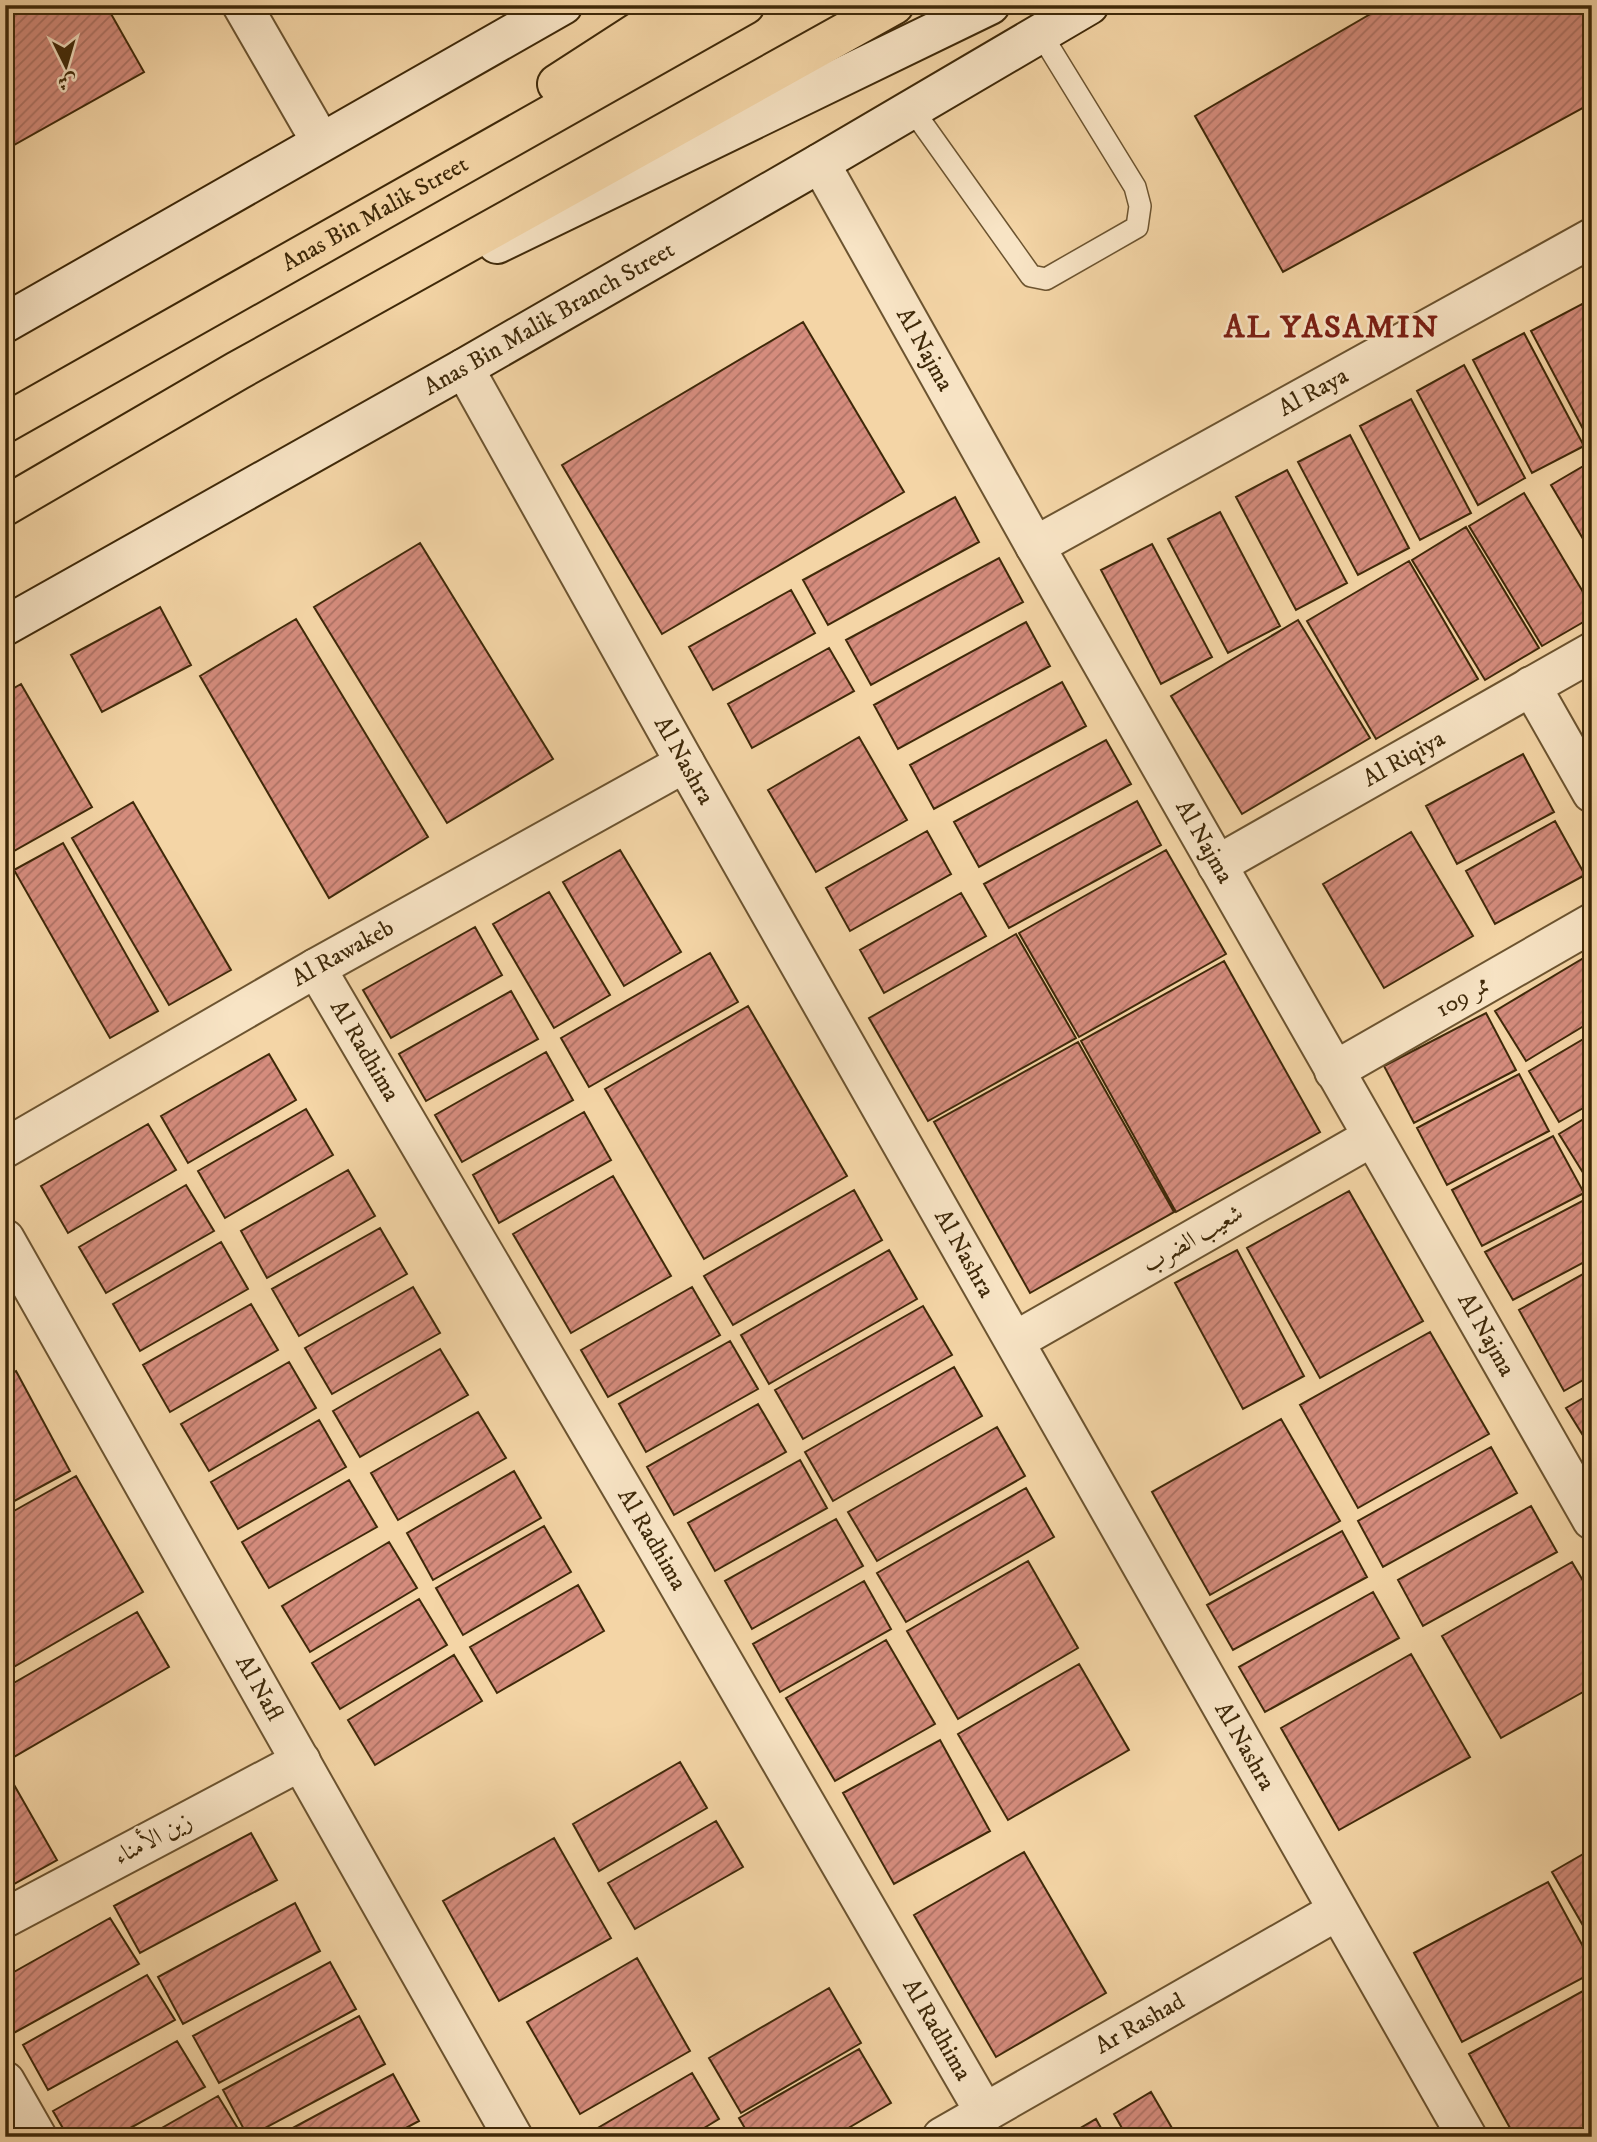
<svg xmlns="http://www.w3.org/2000/svg" width="1597" height="2142" viewBox="0 0 1597 2142" font-family="'IM FELL DW Pica',Amiri,serif">
<style>
.building{fill:url(#building-hatch);stroke:#3f2909;stroke-width:2}
.lines{fill:none;stroke-linecap:round;stroke-linejoin:round}
.lane-casing{stroke:#6c5430;stroke-width:24}
.street-casing{stroke:#6c5430;stroke-width:42}
.secondary-casing{stroke:#3f2909;stroke-width:42}
.primary-casing{stroke:#3f2909;stroke-width:42}
.lane{stroke:#f8e4c5;stroke-width:21}
.street{stroke:#f8e4c5;stroke-width:38}
.secondary{stroke:#f8e4c5;stroke-width:38}
.primary{stroke:#f4d5a6;stroke-width:38}
.labels{text-anchor:middle;dominant-baseline:central;stroke-width:5;stroke-linejoin:round;paint-order:stroke}
.street-label{font-size:24px;fill:#3f2909;stroke:#f8e4c5}
.district-label{font-size:32px;font-weight:bold;letter-spacing:2px;fill:#7a1f14;stroke:#f8e4c5}
</style>
<defs>
<pattern id="building-hatch" width="6" height="6" patternUnits="userSpaceOnUse" patternTransform="scale(1.75)"><rect width="6" height="6" fill="#d58c7d"/><path d="M-1 1l2-2M0 6l6-6M5 7l2-2" fill="none" stroke="#ae7265"/></pattern>
</defs>
<rect width="100%" height="100%" fill="#f4d5a6"/>
<filter id="stains"><feTurbulence type="fractalNoise" baseFrequency=".00286" numOctaves="4"/><feColorMatrix values="0 0 0 0 .2 0 0 0 0 .09 0 0 0 0 .02 0 0 0 .5 -.17"/></filter>
<radialGradient id="worn" r=".72"><stop offset=".6" stop-color="#630" stop-opacity="0"/><stop offset="1" stop-color="#630" stop-opacity=".3"/></radialGradient>
<path class="building" d="M5,5h101l38,67 -139,78z
M1386,5h206v98l-309,169 -88,-156z
M1582,304l10,19 -1,121 -60,-113z
M803,322l101,170 -242,142 -100,-169z
M1524,333l60,113 -52,27 -59,-113z
M1464,365l61,113 -47,27 -61,-114z
M1411,399l60,114 -51,27 -60,-114z
M1350,435l59,113 -51,27 -60,-113z
M1592,461v93l-41,-69z
M1287,470l60,113 -51,27 -60,-113z
M1524,493l68,114v10l-50,29 -73,-120z
M955,497l24,45 -151,83 -25,-45z
M1220,512l60,114 -52,27 -60,-114z
M1466,527l73,121 -54,32 -73,-120z
M420,543l133,216 -106,64 -133,-216z
M1152,544l60,113 -51,27 -60,-114z
M999,558l24,44 -152,83 -25,-45z
M1409,561l69,118 -102,60 -69,-118z
M791,590l24,43 -102,57 -24,-43z
M160,607l31,58 -89,47 -31,-57z
M296,619l132,218 -99,61 -129,-222z
M1298,620l72,118 -128,76 -71,-118z
M1026,622l24,44 -152,83 -24,-44z
M829,648l25,43 -102,57 -24,-44z
M1062,682l24,44 -152,83 -24,-44z
M21,684l71,123 -87,49v-163z
M859,737l48,83 -91,52 -48,-82z
M1106,740l25,44 -152,83 -25,-45z
M1523,754l31,58 -97,52 -31,-58z
M1137,801l24,44 -152,83 -25,-44z
M133,802l98,168 -62,35 -97,-167z
M1555,821l30,54 -90,49 -29,-53z
M927,831l24,43 -101,57 -24,-43z
M1411,832l62,104 -89,52 -61,-104z
M63,843l95,168 -48,27 -96,-168z
M620,850l61,102 -57,34 -61,-104z
M1166,850l60,104 -147,83 -60,-104z
M549,892l61,103 -56,33 -61,-104z
M961,893l25,43 -102,57 -24,-43z
M475,927l27,48 -111,63 -28,-48z
M1016,934l60,104 -148,83 -59,-103z
M710,953l28,49 -149,85 -28,-49z
M1592,953v68l-66,40 -31,-50z
M1224,961l96,171 -144,80 -95,-171z
M511,991l27,48 -112,62 -27,-47z
M748,1006l99,170 -143,83 -99,-170z
M1486,1013l30,57 -102,53 -30,-57z
M1592,1034v69l-33,19 -30,-51z
M1078,1042l96,170 -144,81 -96,-171z
M546,1052l27,48 -111,62 -27,-47z
M269,1054l27,46 -108,63 -27,-47z
M1519,1074l30,57 -102,54 -30,-57z
M306,1109l27,46 -108,63 -27,-47z
M584,1112l27,48 -112,63 -26,-48z
M1592,1114v68l-2,2 -31,-50z
M148,1124l28,46 -108,63 -27,-47z
M1553,1136l31,57 -102,53 -30,-56z
M348,1170l27,46 -108,62 -26,-47z
M613,1176l58,100 -100,57 -58,-99z
M186,1185l28,46 -108,62 -27,-46z
M854,1190l28,50 -149,85 -29,-49z
M1349,1191l74,130 -103,57 -73,-130z
M1586,1199l6,10v49l-79,42 -28,-48z
M380,1228l27,46 -108,62 -27,-47z
M221,1242l27,47 -108,62 -27,-47z
M889,1250l28,49 -148,85 -28,-49z
M1237,1250l67,126 -61,33 -68,-126z
M1592,1269v106l-28,16 -45,-81z
M413,1287l27,46 -108,61 -27,-46z
M692,1287l28,48 -112,62 -27,-47z
M251,1304l27,46 -108,62 -27,-47z
M923,1306l29,49 -149,84 -28,-49z
M1430,1332l59,102 -131,74 -58,-103z
M730,1341l28,48 -112,63 -27,-48z
M440,1349l28,46 -108,62 -27,-46z
M289,1362l27,46 -107,63 -28,-47z
M954,1367l28,49 -149,85 -28,-49z
M16,1371l54,100 -65,35v-129z
M1592,1393v57l-26,-42z
M758,1404l28,48 -112,63 -27,-48z
M478,1412l28,46 -108,62 -27,-47z
M1281,1419l59,102 -130,74 -58,-103z
M319,1420l27,47 -108,62 -27,-47z
M997,1427l28,49 -148,85 -29,-49z
M1491,1447l26,46 -134,74 -25,-46z
M800,1460l27,48 -112,63 -27,-48z
M514,1471l27,47 -108,62 -26,-47z
M76,1476l67,116 -138,80v-156z
M349,1480l28,47 -108,61 -27,-46z
M1026,1488l28,49 -148,85 -29,-49z
M1531,1506l26,46 -134,74 -25,-46z
M836,1519l27,47 -111,63 -27,-48z
M544,1526l27,46 -108,63 -27,-47z
M1342,1531l25,46 -134,73 -26,-45z
M389,1542l28,46 -107,64 -28,-46z
M1028,1561l50,87 -120,71 -51,-88z
M1572,1562l20,34v91l-91,51 -59,-102z
M864,1581l27,48 -111,63 -27,-48z
M578,1585l26,46 -107,62 -27,-46z
M1373,1592l26,46 -134,74 -26,-45z
M419,1599l28,46 -107,64 -28,-46z
M137,1612l32,55 -157,91 -7,-13v-57z
M886,1640l49,84 -100,57 -49,-83z
M1411,1654l59,103 -131,73 -58,-102z
M454,1655l28,46 -107,64 -27,-45z
M1079,1664l50,86 -121,70 -50,-86z
M940,1740l50,91 -96,53 -51,-91z
M680,1762l27,46 -108,63 -26,-47z
M5,1769l52,91 -52,29z
M716,1821l27,46 -108,62 -27,-46z
M251,1833l26,47 -137,73 -26,-47z
M554,1838l57,100 -112,63 -56,-100z
M1592,1849v92l-40,-69z
M1024,1852l82,141 -110,64 -82,-142z
M1548,1882l44,81v10l-130,69 -48,-89z
M295,1903l25,48 -137,73 -25,-47z
M110,1918l29,46 -127,70 -7,-12v-45z
M637,1958l53,93 -110,63 -53,-92z
M330,1962l26,47 -137,74 -26,-47z
M147,1975l28,45 -127,70 -25,-45z
M1592,1986v151h-77l-46,-83z
M829,1988l32,55 -120,70 -32,-55z
M359,2016l26,48 -137,73 -25,-47z
M177,2041l28,46 -91,50h-46l-15,-26z
M859,2049l32,54 -58,34h-83l-11,-19z
M692,2073l27,46 -30,18 -105,-1z
M393,2074l26,47 -30,16h-113z
M1151,2092l25,43 1,2h-50l-13,-23z
M218,2096l25,41h-97z
M1096,2119l10,18h-41z
M722,2130l4,7h-15z"/>
<g class="lines">
<g class="lane-casing">
<path id="lane" d="M912,109l119,167 15,3 91,-52 3,-21 -5,-19 -94,-153"/>
</g>
<g class="street-casing">
<g id="street">
<path d="M242,5l79,137"/>
<path id="s1" d="M820,163l215,383 557,974"/>
<path id="s2" d="M464,368l221,395 782,1374"/>
<path id="s3" d="M1035,546l557,-308"/>
<path d="M1531,686l61,107"/>
<path id="s4" d="M1217,865l375,-213"/>
<path id="s5" d="M316,968l340,578 329,567"/>
<path d="M1334,1071l258,-148"/>
<path id="s6" d="M5,1148l311,-180 369,-205"/>
<path id="s7" d="M5,1239l508,898"/>
<path d="M1015,1341l357,-204"/>
<path d="M5,1918l296,-157"/>
<path d="M5,2081l32,56"/>
<path id="s8" d="M942,2137l395,-226"/>
</g>
</g>
<g class="secondary-casing">
<g id="secondary">
<path d="M497,244l493,-239"/>
<path d="M5,323l558,-318"/>
<path id="s9" d="M5,626l459,-258 356,-205 269,-158"/>
</g>
</g>
<g class="primary-casing">
<g id="primary">
<path d="M557,84l122,-79"/>
<path id="s10" d="M5,423l740,-418"/>
<path d="M5,506l232,-135 657,-366"/>
</g>
</g>
<use href="#lane" class="lane"/>
<use href="#street" class="street"/>
<use href="#secondary" class="secondary"/>
<use href="#primary" class="primary"/>
</g>
<g class="labels">
<g class="street-label">
<text stroke="none"><textPath href="#s10" startOffset="425">Anas Bin Malik Street</textPath></text>
<text stroke="none"><textPath href="#s9" startOffset="625">Anas Bin Malik Branch Street</textPath></text>
<text stroke="none"><textPath href="#s1" startOffset="214">Al Najma</textPath></text>
<text stroke="none"><textPath href="#s3" startOffset="318">Al Raya</textPath></text>
<text stroke="none"><textPath href="#s4" startOffset="215">Al Riqiya</textPath></text>
<text stroke="none"><textPath href="#s2" startOffset="450">Al Nashra</textPath></text>
<text stroke="none"><textPath href="#s1" startOffset="780">Al Najma</textPath></text>
<text stroke="none"><textPath href="#s6" startOffset="390">Al Rawakeb</textPath></text>
<text transform="translate(1463 997) rotate(-30)">ممر 109</text>
<text stroke="none"><textPath href="#s5" startOffset="96">Al Radhima</textPath></text>
<text transform="translate(1193 1239) rotate(-30)">شعيب الضرب</text>
<text stroke="none"><textPath href="#s2" startOffset="1017">Al Nashra</textPath></text>
<text stroke="none"><textPath href="#s1" startOffset="1348">Al Najma</textPath></text>
<text stroke="none"><textPath href="#s5" startOffset="663">Al Radhima</textPath></text>
<text stroke="none"><textPath href="#s7" startOffset="516">Al Nafl</textPath></text>
<text stroke="none"><textPath href="#s2" startOffset="1584">Al Nashra</textPath></text>
<text transform="translate(153 1839) rotate(-28)">زين الأمناء</text>
<text stroke="none"><textPath href="#s8" startOffset="228">Ar Rashad</textPath></text>
<text stroke="none"><textPath href="#s5" startOffset="1230">Al Radhima</textPath></text>
</g>
<g class="district-label">
<text x="1332" y="328">AL YASAMIN</text>
</g>
</g>
<rect width="1597" height="2142" fill="none" stroke="#f4d5a6" stroke-width="28"/>
<rect x="7" y="7" width="1583" height="2128" fill="none" stroke="#3f2909" stroke-width="3.5"/>
<rect x="14" y="14" width="1569" height="2114" fill="none" stroke="#3f2909" stroke-width="2"/>
<g transform="translate(66 66) rotate(175)" stroke="#f8e4c5" stroke-width="5" paint-order="stroke">
<path d="M0-5L12 26L0 18L-12 26Z" fill="#3f2909"/>
<text y="-10" font-size="19" font-weight="bold" text-anchor="middle" fill="#3f2909">ش</text>
</g>
<rect width="100%" height="100%" filter="url(#stains)"/>
<rect width="100%" height="100%" fill="url(#worn)"/>
</svg>
